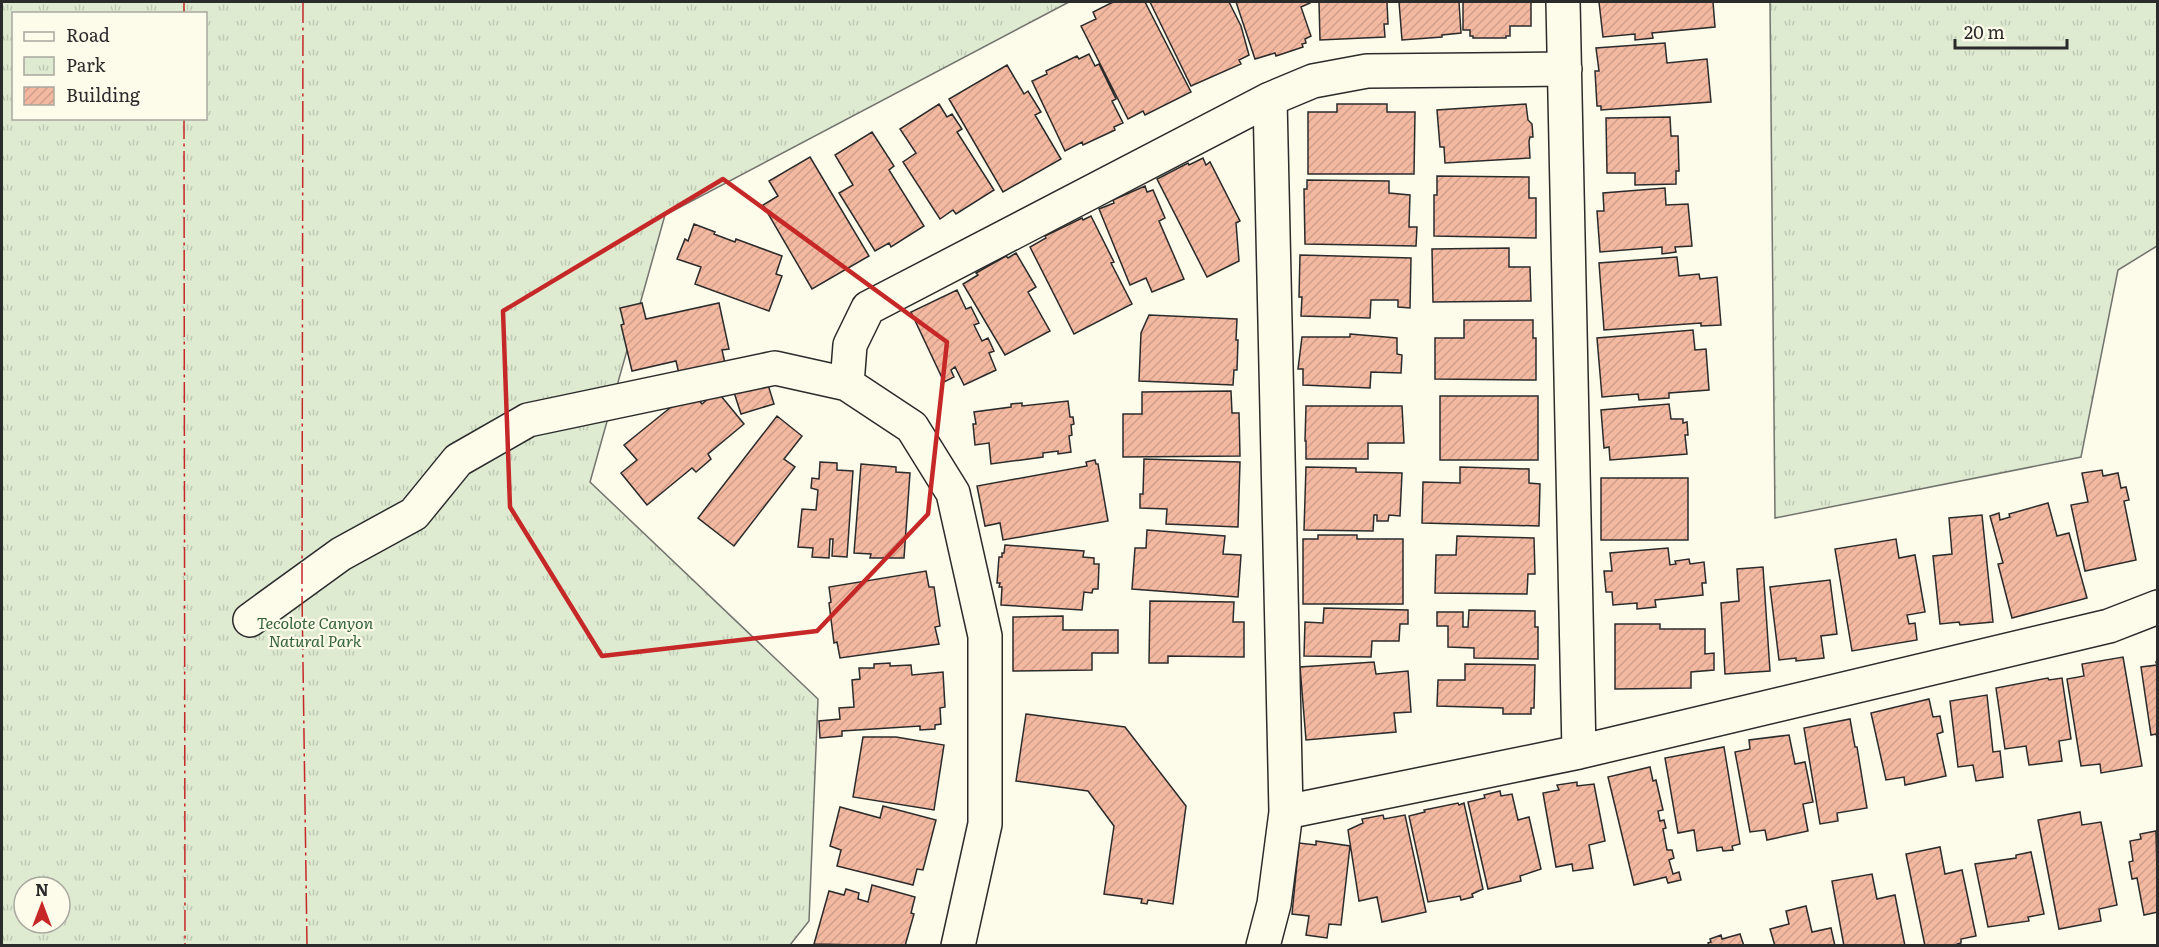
<svg xmlns="http://www.w3.org/2000/svg" width="2159" height="947" viewBox="0 0 2159 947" font-family="Literata,serif">
<style>
.park{fill:url(#park-tufts);stroke:#74746e;stroke-width:1.5;fill-rule:evenodd}
.building{fill:url(#building-hatch);stroke:#2b2b2b;stroke-width:1.5}
.lines{fill:none;stroke-linecap:round;stroke-linejoin:round}
.minor-casing{stroke:#2b2b2b;stroke-width:36}
.minor{stroke:#fdfbea;stroke-width:33}
.power{stroke:#c62828;stroke-width:1.5;stroke-dasharray:21 4.5 3 4.5;stroke-linecap:butt}
.marked{fill:none;stroke:#c62828;stroke-width:4.5;stroke-linejoin:round}
.labels{text-anchor:middle;dominant-baseline:central;stroke-width:4.5;stroke-linejoin:round;paint-order:stroke}
.park-label{font-size:16px;font-style:italic;fill:#34623c;stroke:#fdfbea}
</style>
<defs>
<pattern id="park-tufts" width="24" height="20" patternUnits="userSpaceOnUse" patternTransform="scale(1.5)"><rect width="24" height="20" fill="#deebd1"/><path d="M3 7l-1-3M5 7V3M7 7l1-3M15 17l-1-3M17 17v-4M19 17l1-3" fill="none" stroke="#bfcab4"/></pattern>
<pattern id="building-hatch" width="6" height="6" patternUnits="userSpaceOnUse" patternTransform="scale(1.5)"><rect width="6" height="6" fill="#f2b8a0"/><path d="M-1 1l2-2M0 6l6-6M5 7l2-2" fill="none" stroke="#d09e8a"/></pattern>
</defs>
<rect width="100%" height="100%" fill="#fdfbea"/>
<path class="park" d="M2,2h1067l-404,213 -75,267 228,217 -9,222 -19,24 -788,1zM14,14h192v104h-192zM24,887h36v36h-36z
M1770,2h387v244l-39,24 -37,187 -306,61z"/>
<path class="building" d="M1113,2h32l46,90 -46,23 -2,-4 -15,8 -47,-93 15,-7 -3,-7z
M1150,2h79l12,24 8,29 -10,5 2,4 -50,22z
M1236,2h74v1l-9,4 10,29 -6,3 1,4 -4,1 1,3 -27,9 -1,-3 -20,6z
M1319,2h68l1,22h-4l1,13 -65,3z
M1392,2h67l2,31 -19,2v2l-40,3 -3,-38z
M1463,2h68v24h-21v10h-4v2h-33v-2h-3v-6h-7z
M1599,2h114l2,25 -63,6 1,5 -18,2v-6l-32,3z
M1665,43l2,20 40,-4 4,43 -110,8v-4h-4l-2,-35h4l-3,-23z
M1089,54l6,12 4,-2 17,35 -4,2 11,22 -9,4 1,3 -32,15 -1,-3 -17,9 -33,-70 15,-7 -1,-3 31,-15 2,3z
M1007,65l17,29 4,-3 13,21 -6,3 26,44 -58,33 -54,-93z
M939,104l8,13 5,-3 10,15 -5,3 37,58 -38,24 -3,-4 -13,9 -37,-57 13,-9 -16,-24z
M1337,104h50v8h28l-1,62h-106v-62h29z
M1526,104l2,16 4,4 1,13h-3l-1,4 1,17 -85,5 -1,-16h-4l-3,-37z
M1670,117l1,19h7l1,35h-3v13l-41,1v-12h-28l-1,-55z
M872,132l22,34 -5,4 35,56 -33,21 -2,-4 -14,8 -36,-58 14,-8 -18,-30z
M810,157l59,99 -57,33 -49,-84 15,-9 -9,-15z
M1203,158l3,7 4,-3 30,59 -4,2 3,38 -32,16 -50,-98 31,-16 1,2z
M1437,176l92,1v21h7v40l-102,-2v-41h3z
M1307,180l82,1v12l21,2 -1,32h8l-1,19 -111,-2 -1,-55h3z
M1145,186l2,6 6,-2 12,28 -6,3 25,58 -32,13 -6,-14 -16,7 -31,-76 15,-6 -1,-3z
M1665,188l1,17 22,-1 4,42 -17,1 1,5 -14,2v-7l-62,5 -3,-41h7l-1,-18z
M1091,216l23,46 -3,1 21,41 -58,30 -44,-87 16,-9 -1,-2 37,-18 1,2z
M694,224l21,8 -1,2 21,8 1,-3 46,17 -6,18 6,2 -13,35 -74,-27 6,-17 -24,-8 8,-20 3,2z
M1509,248v19h21l1,34 -98,1 -1,-53z
M1016,253l20,34 -8,5 22,39 -45,24 -42,-71 15,-9 -2,-2 30,-17 2,2z
M1300,255l111,3 -1,50 -12,-1v-7h-27l-1,18 -69,-2 1,-19h-3z
M1677,257l2,19 20,-2 1,5 17,-2 4,48 -20,1v-3l-97,7 -5,-67z
M957,290l9,19 5,-2 8,16 -5,2 8,16 6,-3 6,13 -5,2 7,17 -32,15 -9,-18 -4,3 3,7 -10,5 -33,-70z
M642,303l4,16 73,-16 10,46 -7,1 3,13 -46,11 -3,-13 -44,10 -11,-46 3,-1 -4,-16z
M1149,315l88,4 -1,21h2l-1,30h-3l-1,15 -94,-4 2,-48z
M1464,320h69v18h3v42l-101,-1v-41h29z
M1693,330l2,20 11,-1 3,41 -40,3v5l-30,2 -1,-6 -36,3 -5,-59z
M1350,334l47,4v16l5,1 -1,18 -30,-1 -1,16 -67,-3v-16h-5l4,-32h48z
M764,372l10,32 -33,10 -10,-31z
M691,391l11,13 15,-13 27,33 -36,30 3,5 -15,13 -4,-4 -45,37 -26,-32 16,-13 -13,-15z
M1231,391l1,22h7l1,43 -117,1v-43h19v-22z
M1440,396h98v64h-98z
M1068,401l2,16h3l1,7 -3,1 1,10 -3,1 2,16 -13,2v-3l-15,2v4l-52,7 -2,-21 -14,2 -2,-21h3l-2,-12 37,-5v-3l11,-1v3z
M1669,404l2,15h12v4l4,-1 1,13h-3l2,19 -77,6 -1,-13 -5,1 -3,-38z
M1306,406h96l2,37h-36v16h-62v-18h-1z
M777,416l25,20 -18,23 11,8 -61,79 -36,-28z
M1144,459l96,3 -2,65 -72,-3 1,-15 -27,-1v-14h3z
M1095,460l1,4h2l10,57 -105,19 -3,-17 -15,3 -8,-40 110,-20 -1,-4z
M820,462l17,1v7l16,1 -6,86 -15,-1 1,-17h-3l-1,19 -17,-1 1,-9 -15,-1 4,-38 14,1 2,-20 -7,-2 1,-10 7,1z
M861,464l35,3v5l14,1 -6,85h-34l1,-4 -17,-1z
M1306,467l50,1v4l46,1 -2,43 -11,-1 -1,6h-11v-6h-3l-1,16 -69,-1z
M1460,467l69,2v14l11,1 -1,42 -117,-3 1,-41 37,1z
M2102,470l1,6 15,-3 3,15 5,-1 3,13 -5,1 12,59 -51,11 -14,-66 17,-3 -6,-29z
M1601,478h87v62h-87z
M2048,503l9,33 12,-3 18,65 -75,20 -14,-54 5,-1 -13,-47 9,-3 1,7 10,-3 -1,-3z
M1982,515l11,107 -33,3 -1,-3 -19,2 -7,-68 19,-2 -3,-36z
M1147,530l78,6 -2,18 18,1 -3,42 -106,-8 3,-41h11z
M1318,535h39v4h46v65h-100v-65h15z
M1457,536l77,2 1,36h-7l-1,20 -92,-1 1,-38h20z
M1896,539l3,19 16,-3 10,57 -18,3 2,9 6,-1 2,17 -65,11 -17,-102z
M1005,545l79,6 -1,6 11,1v6h5l-1,25h-5l-1,4 -8,-1 -2,18 -81,-5 1,-18h-3l1,-4h-3l2,-26h3v-4h2z
M1668,548l2,17 6,-1 -1,-3 14,-2 1,5 14,-2 2,21h-4l1,12 -48,5 1,7 -19,2v-6l-24,2 -1,-13h-6l-2,-21h8l-2,-18z
M1763,567l7,104 -45,3 -4,-71 18,-2 -2,-32z
M926,571l3,16h5l6,39 -5,1 4,17 -99,14 -3,-16 -3,1 -5,-40 2,-1 -2,-15z
M1830,580l7,54 -16,2 3,22 -28,3v-3l-17,2 -9,-73z
M1150,601l84,1 -1,20h11v35l-76,-1v7h-19z
M1324,608l84,2v14h-8l-1,17h-27l-1,16 -67,-1 1,-34 18,1z
M1469,610l66,1v16h3v32l-64,-1v-10l-26,-1v-21h-11v-14h26v15h5z
M1063,616v14h55v23h-26v17l-79,1v-54z
M1615,624h45v5h45v25l9,-1v17l-23,2v16l-76,1z
M2123,657l19,109 -41,7 -1,-9 -19,2 -14,-87 17,-3 -2,-12z
M1374,662l2,12 32,-3 3,41 -17,1 2,19 -90,8 -6,-73z
M2156,662h2v79l-2,-7 -5,1 -10,-68 16,-2z
M890,663v3l21,-1 1,10 31,-3 2,35 -5,1 1,16 -6,1v4l-15,1v-4l-78,5v5l-22,2 -1,-17 21,-2 -1,-11 15,-1 -2,-27 8,-1 -1,-11h15v-4z
M1465,664l70,1 -1,43h-3v6h-28v-6l-66,-2 1,-26h27z
M2048,678l1,2 13,-2 9,61 -12,2 3,20 -33,4 -3,-19 -21,3 -9,-61z
M1987,695l6,57 7,-1 3,26 -27,4 -3,-16 -15,2 -8,-66z
M1929,699l4,18 7,-1 3,16 -6,2 9,42 -41,9 -1,-8 -18,3 -15,-67z
M1026,714l99,13 61,79 -13,98 -25,-4 -1,4 -6,-1 1,-4 -38,-5 10,-68 -26,-35 -72,-10z
M1850,719l5,28h2l10,61 -30,5 1,8 -18,3 -16,-96z
M1789,735l6,29 10,-2 8,40 -10,2 5,27 -41,9 -2,-10 -15,2 -15,-80 15,-3 -1,-9z
M863,737h33l48,8 -10,65 -81,-13z
M1724,747l16,97 -8,2 1,4 -10,1 -1,-4 -25,4 -3,-21 -16,3 -13,-75z
M1650,767l3,14 3,-1 7,30 -5,1 2,10 4,-1 2,8 -3,1 4,21h5l2,8 -5,2 4,14 6,-2 2,8 -13,3 -2,-6 -32,8 -26,-108z
M1577,782v4l17,-2 11,57 -16,4 4,23 -20,3 -1,-7 -16,3 -13,-74 16,-3 -2,-5z
M1500,791l1,5 11,-2 6,26 11,-3 12,52 -21,7 1,5 -33,8 -20,-87 17,-4 -1,-3z
M1458,803l1,2 5,-2 19,86 -11,5 1,3 -12,3 -1,-4 -32,6 -19,-86 16,-4 -1,-2z
M883,806l53,14 -13,50 -6,-1 -4,16 -76,-19 4,-16 -11,-4 10,-39 40,11z
M2080,812l2,13 19,-3 16,83 -18,4 2,12 -42,8 -21,-109z
M1383,815l1,4 21,-4 21,97 -44,10 -5,-25 -18,4 -11,-71 15,-7 -1,-4z
M2156,831l2,81 -14,3 -7,-37 -5,1 -3,-17 4,-1 -3,-20 11,-2 -1,-5z
M1316,841l34,5 -9,79 -12,-1 -2,14 -21,-3 3,-19 -17,-2 7,-71 17,2z
M1940,847l5,27 17,-4 14,66 -15,3v4l-4,1v2h-32l-19,-92z
M2031,852l13,62 -16,3 1,4 -41,6 -13,-63 41,-6v-3z
M1872,874l5,25 18,-4 10,51h-61l-12,-65z
M872,885l43,12 -4,16 3,1 -9,32 -91,-2 15,-53 15,4 2,-6 13,4 -1,6 10,3z
M1806,906l6,26 19,-4 4,18h-60l-5,-17 19,-5 -3,-13z
M1740,934l4,12h-35l-1,-3 3,-1 -1,-3 11,-4 1,4z"/>
<g class="lines">
<g class="minor-casing">
<path id="minor" d="M1563,2l16,750
M250,620l91,-66 73,-40 44,-54 70,-40 247,-52 72,16
M1286,812l293,-60 530,-126 49,-19
M958,946l27,-122v-188l-32,-143 -41,-66 -65,-43 3,-39 18,-37 402,-209 43,-18 54,-10 198,-2
M1263,946l11,-42 12,-92 -16,-713"/>
</g>
<use href="#minor" class="minor"/>
<path class="power" d="M303,2l-1,592 5,352
M184,14v-12
M184,118l1,828"/>
</g>
<path class="marked" d="M723,179l224,163 -19,172 -111,117 -215,25 -92,-149 -7,-196z"/>
<g class="labels">
<g class="park-label">
<text x="315" y="622">Tecolote Canyon<tspan x="315" dy="18">Natural Park</tspan></text>
</g>
</g>
<rect width="2159" height="947" fill="none" stroke="#2b2b2b" stroke-width="6"/>
<rect x="12" y="12" width="195" height="108" fill="#fdfbea" stroke="#a9a89e" stroke-width="1.5"/>
<rect x="24" y="32" width="30" height="9" fill="#fdfbea" stroke="#a9a89e" stroke-width="1.5"/>
<text x="66" y="42" font-size="18" fill="#2b2b2b">Road</text>
<rect x="24" y="57" width="30" height="18" fill="url(#park-tufts)" stroke="#a9a89e" stroke-width="1.5"/>
<text x="66" y="72" font-size="18" fill="#2b2b2b">Park</text>
<rect x="24" y="87" width="30" height="18" fill="url(#building-hatch)" stroke="#a9a89e" stroke-width="1.5"/>
<text x="66" y="102" font-size="18" fill="#2b2b2b">Building</text>
<g transform="translate(42 905)"><circle r="28" fill="#fdfbea" stroke="#a9a89e" stroke-width="1.5"/>
<path d="M0-4.5L10 22L0 15L-10 22Z" fill="#c62828"/>
<text y="-9" font-size="16" font-weight="bold" text-anchor="middle" fill="#2b2b2b">N</text>
</g>
<path d="M1955 39v9h112v-9" fill="none" stroke="#2b2b2b" stroke-width="3"/>
<text x="1964" y="39" font-size="18" fill="#2b2b2b" stroke="#fdfbea" stroke-width="4.5" paint-order="stroke">20 m</text>
</svg>
